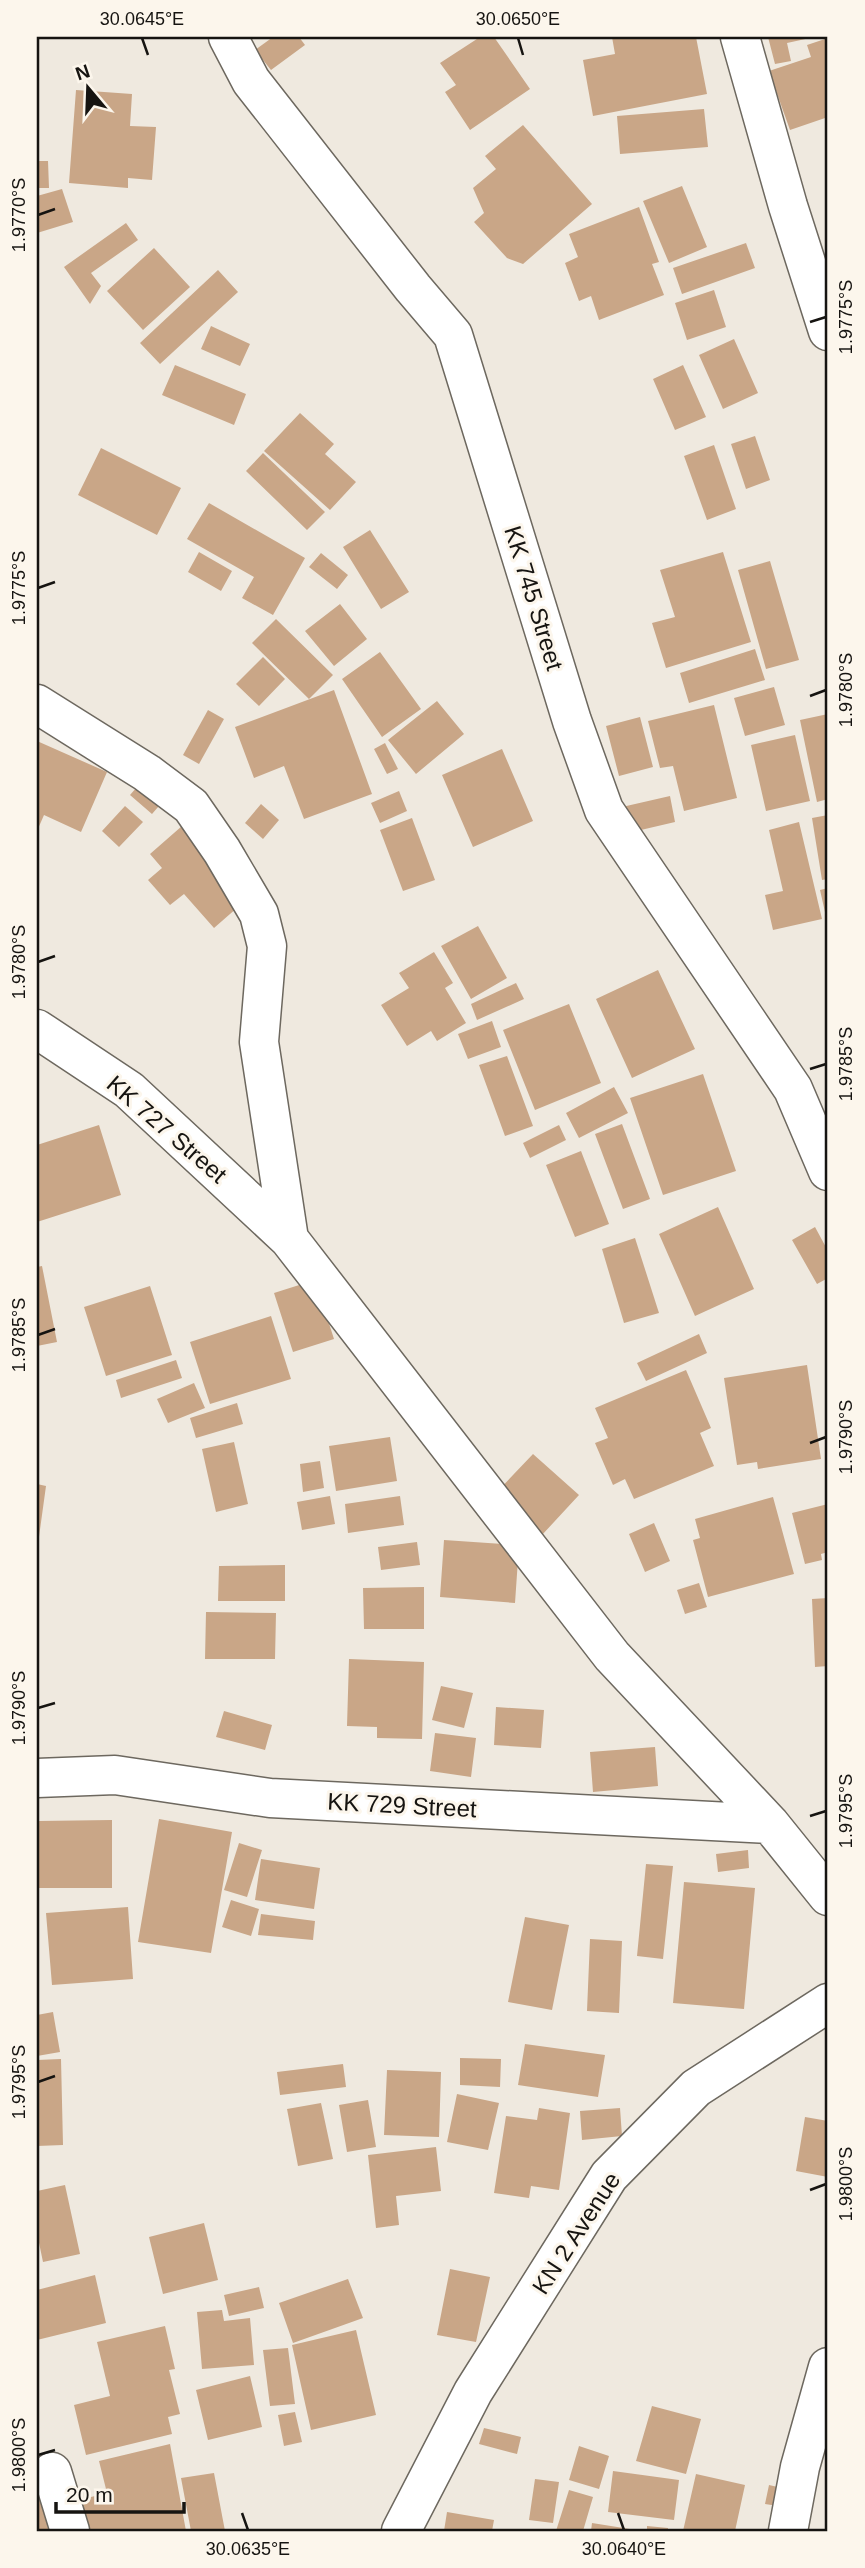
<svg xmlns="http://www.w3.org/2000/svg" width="865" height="2568" viewBox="0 0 865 2568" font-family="Arial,sans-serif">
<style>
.building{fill:#c9a687}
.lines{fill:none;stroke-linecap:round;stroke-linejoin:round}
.street-casing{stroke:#6d685f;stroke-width:41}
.secondary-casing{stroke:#6d685f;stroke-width:41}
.street{stroke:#fff;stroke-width:38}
.secondary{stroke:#fff;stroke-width:38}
.ticks{fill:none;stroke:#161411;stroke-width:2.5}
.labels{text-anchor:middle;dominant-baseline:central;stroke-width:6;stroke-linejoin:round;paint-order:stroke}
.street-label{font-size:24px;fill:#161411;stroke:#fcf6ec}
.neatline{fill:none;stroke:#161411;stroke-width:2.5}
.ticks-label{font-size:18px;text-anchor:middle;fill:#161411}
</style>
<rect width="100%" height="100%" fill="#efe9df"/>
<path class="building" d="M273,37h26l6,8 -34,25 -16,-20z
M480,37h14l36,52 -60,41 -25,-38 11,-7 -16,-22z
M612,37h84l11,57 -114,22 -10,-56 32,-6z
M768,37h42v1l-23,5 4,18 -16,3z
M828,38v79l-38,13 -21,-59 42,-14 -4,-12z
M76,90l56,4 -2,32 26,1 -4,53 -24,-2v10l-59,-5z
M704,109l4,38 -88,7 -3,-38z
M523,125l69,79 -69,60 -16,-6 -33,-36 10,-9 -11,-25 23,-19 -11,-13z
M37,161h11l1,27h-12z
M682,186l25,61 -38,16 -26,-62z
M62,189l11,33 -36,11v-37z
M639,207l20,55 -7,2 12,31 -65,25 -8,-24 -12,5 -14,-38 13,-6 -9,-23z
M126,223l12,17 -47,33 10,13 -11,18 -26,-37z
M746,243l9,25 -73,26 -9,-26z
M154,248l36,39 -47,43 -36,-39z
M218,270l20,22 -78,72 -20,-21z
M714,290l12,37 -39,13 -12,-37z
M211,326l39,18 -10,22 -39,-17z
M734,339l24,54 -35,16 -24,-54z
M175,365l71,29 -12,31 -72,-30z
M683,365l23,52 -31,13 -22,-51z
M300,413l34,31 -9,10 31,28 -26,28 -66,-59z
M755,436l15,44 -24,9 -15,-45z
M714,445l22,64 -29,11 -23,-64z
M101,448l80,40 -24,47 -79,-40z
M263,453l62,59 -18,18 -61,-59z
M209,503l96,55 -32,57 -31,-17 12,-21 -67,-38z
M370,530l39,62 -28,17 -38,-62z
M199,552l33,19 -11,20 -33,-19z
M723,552l28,90 -85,26 -14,-45 23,-6 -15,-47z
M321,553l27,22 -11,14 -28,-22z
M770,561l29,99 -33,9 -28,-99z
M340,604l27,35 -33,27 -29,-35z
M276,619l57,56 -24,24 -57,-56z
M755,649l10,31 -76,23 -9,-30z
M380,652l41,57 -39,28 -40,-58z
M263,657l22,22 -26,27 -23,-22z
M774,687l11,38 -40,11 -11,-38z
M334,690l38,104 -68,25 -20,-53 -30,12 -19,-51z
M437,701l27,33 -48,40 -28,-34z
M714,705l23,93 -53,13 -11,-45 -13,2 -12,-47z
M208,710l16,9 -25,45 -16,-9z
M828,714v85l-11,3 -17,-82z
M640,717l13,50 -34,9 -13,-50z
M795,735l15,66 -44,10 -15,-66z
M37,741l70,31 -26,60 -37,-17 -7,16z
M385,743l13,26 -11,5 -13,-25z
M502,749l31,72 -60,26 -31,-72z
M143,780l22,19 -13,15 -22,-19z
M399,791l8,20 -27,12 -9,-20z
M670,796l5,26 -47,11 -6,-26z
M261,804l18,16 -16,19 -18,-16z
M125,806l18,16 -24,25 -17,-16z
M828,815v64l-6,1 -10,-62z
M412,818l23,62 -32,11 -23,-61z
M799,822l23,97 -49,11 -8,-35 18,-4 -14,-61z
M182,826l64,74 -32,28 -30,-34 -14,11 -22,-25 14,-12 -12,-14z
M828,888v33h-1l-7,-31z
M478,926l29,52 -36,21 -30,-53z
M434,952l19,31 -8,5 21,35 -29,18 -6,-10 -24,15 -26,-41 28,-17 -10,-15z
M658,970l37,79 -63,29 -36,-79z
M516,983l8,16 -47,21 -6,-16z
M569,1004l32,79 -66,27 -32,-80z
M492,1021l9,26 -33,12 -10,-25z
M507,1056l26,70 -28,10 -26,-71z
M703,1074l33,97 -73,24 -33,-97z
M614,1087l14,26 -49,25 -13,-25z
M622,1124l28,75 -27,10 -28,-75z
M99,1125l22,70 -84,27v-77z
M559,1125l7,15 -36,18 -7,-15z
M581,1151l28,73 -34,13 -29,-72z
M718,1207l36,82 -59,27 -36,-82z
M815,1227l13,24v27l-11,6 -25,-44z
M635,1238l24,75 -35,10 -22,-74z
M42,1266l15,76 -20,4v-79z
M315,1280l19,59 -41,13 -19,-59z
M150,1286l22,69 -66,21 -22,-69z
M271,1316l20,63 -81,25 -20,-62z
M699,1334l8,19 -61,28 -9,-18z
M176,1360l6,18 -61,20 -5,-18z
M807,1365l14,94 -63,10 -1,-7 -20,3 -13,-87z
M686,1370l25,58 -11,5 14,33 -80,33 -9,-20 -12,6 -18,-42 13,-5 -13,-30z
M194,1383l11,25 -37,15 -11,-24z
M237,1403l6,21 -47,14 -6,-20z
M390,1437l7,44 -61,10 -7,-45z
M234,1442l14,62 -32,8 -14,-63z
M533,1454l46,41 -37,40 -46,-42z
M320,1461l4,27 -21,4 -3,-28z
M37,1484l9,2 -8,58h-1z
M330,1496l5,28 -33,6 -5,-28z
M400,1496l4,29 -56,8 -3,-29z
M773,1497l21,77 -86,23 -15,-57 7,-2 -5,-19z
M828,1504v48l-7,2 1,6 -17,4 -13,-51z
M654,1523l16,38 -25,11 -16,-38z
M444,1540l75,5 -4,58 -75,-6z
M417,1542l3,23 -39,5 -3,-23z
M285,1565v36h-67l1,-35z
M699,1583l8,24 -22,7 -8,-24z
M424,1587v42h-60l-1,-41z
M828,1598v68l-13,1 -3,-68z
M206,1612l70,1 -1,46h-70z
M349,1659l75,3 -2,77 -45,-1v-11l-30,-1z
M441,1686l32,7 -9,35 -32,-8z
M496,1707l48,3 -3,38 -47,-3z
M224,1711l48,14 -7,25 -49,-13z
M435,1733l41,5 -5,39 -41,-6z
M655,1747l3,39 -65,6 -3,-40z
M159,1819l73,13 -21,121 -73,-11z
M112,1820v68h-73v-67z
M239,1843l23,7 -15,47 -23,-7z
M748,1850l1,18 -31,4 -2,-18z
M261,1859l59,9 -6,41 -59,-9z
M646,1864l27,2 -10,93 -26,-3z
M684,1882l71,6 -11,121 -71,-6z
M231,1900l28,9 -8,27 -29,-9z
M128,1907l5,72 -81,6 -6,-72z
M261,1914l54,7 -2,19 -55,-5z
M525,1917l44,8 -17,85 -44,-8z
M590,1939l32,2 -3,72 -32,-2z
M53,2012l7,40 -23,4v-41z
M525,2044l80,11 -7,42 -80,-12z
M460,2058l41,1 -1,28 -40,-2z
M61,2059l2,86 -26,1v-86z
M343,2064l3,23 -66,8 -3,-23z
M387,2070l54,2 -2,65 -55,-2z
M457,2094l42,9 -11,47 -41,-8z
M368,2100l8,47 -29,5 -8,-47z
M321,2103l12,56 -35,7 -11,-57z
M539,2108l31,5 -11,77 -28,-4 -2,12 -35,-5 12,-77 31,4z
M620,2108l2,28 -40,4 -2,-29z
M805,2117l23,4v56l-32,-6z
M436,2147l5,44 -45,5 3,29 -23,3 -8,-73z
M65,2185l15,69 -37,8 -6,-29v-42z
M204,2223l14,57 -55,14 -14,-57z
M450,2269l40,8 -14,65 -39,-7z
M95,2275l11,48 -69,17v-50z
M348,2279l15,39 -70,25 -14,-40z
M259,2287l5,21 -35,8 -5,-21z
M222,2310l2,11 26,-3 4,47 -52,4 -5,-57z
M165,2326l10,43 -6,1 11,44 -12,3 4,17 -86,21 -12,-50 36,-9 -13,-54z
M356,2330l20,85 -65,15 -19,-85z
M288,2348l7,56 -25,2 -7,-56z
M250,2376l12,51 -54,13 -12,-50z
M652,2406l49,13 -15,55 -50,-13z
M295,2412l7,30 -18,4 -6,-31z
M484,2428l37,9 -4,17 -38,-10z
M170,2444l16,87h-104l-7,-30 32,-8 -8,-32z
M579,2446l30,10 -10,33 -30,-9z
M613,2471l66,9 -5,40 -66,-8z
M214,2473l11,58h-34l-10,-53z
M696,2474l49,11 -10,46h-52z
M535,2479l24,3 -6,41 -24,-3z
M769,2485l13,3 -4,18 -13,-2z
M569,2490l24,7 -10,34h-27z
M44,2491l11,31 -8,3 2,6h-12v-37z
M447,2512l47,8 -2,11h-48z
M592,2523l44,7v1h-45z
M647,2526l21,2v3h-21z"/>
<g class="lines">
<g class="street-casing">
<path id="street" d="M228,37l23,44 162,207 40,47 119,386 32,89 189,279 35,82
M740,37l48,169 40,125
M37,704l110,69 44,33 31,45 37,63 8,32 -8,96 30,197
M37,1029l92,61 160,149 323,417 158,168 58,72
M37,1778l78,-3 155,23 500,26
M52,2472l18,59
M788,2531l12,-64 28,-100"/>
</g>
<g class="secondary-casing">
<path id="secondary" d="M401,2531l72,-139 136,-216 87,-88 132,-85"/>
</g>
<use href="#street" class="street"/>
<use href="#secondary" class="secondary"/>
</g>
<path class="ticks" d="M142,38l6,17M518,38l5,17M38,215l17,-6M810,322l16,-5M38,588l17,-6M810,696l16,-6M38,962l17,-6M810,1069l16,-5M38,1335l17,-6M810,1443l16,-6M38,1708l17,-5M810,1816l16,-5M38,2082l17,-6M810,2190l16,-6M38,2455l17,-5M242,2513l6,17M618,2513l6,17"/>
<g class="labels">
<g class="street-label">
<text transform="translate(534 598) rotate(73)">KK 745 Street</text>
<text transform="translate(167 1129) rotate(41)">KK 727 Street</text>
<text transform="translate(402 1805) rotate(3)">KK 729 Street</text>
<text transform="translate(576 2233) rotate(-57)">KN 2 Avenue</text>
</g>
</g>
<rect width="865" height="2568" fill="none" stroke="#fcf6ec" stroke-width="77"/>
<g transform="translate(88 88) rotate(341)" stroke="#fcf6ec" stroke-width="5" paint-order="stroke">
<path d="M0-5L12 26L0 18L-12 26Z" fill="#161411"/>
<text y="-10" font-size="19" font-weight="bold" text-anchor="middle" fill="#161411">N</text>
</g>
<path d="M56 2502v10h128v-10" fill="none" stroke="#161411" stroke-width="3.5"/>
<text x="66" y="2502" font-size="21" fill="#161411" stroke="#fcf6ec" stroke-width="5" paint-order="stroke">20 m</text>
<rect x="38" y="38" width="788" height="2492" class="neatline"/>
<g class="ticks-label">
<text x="142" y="25">30.0645°E</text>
<text x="518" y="25">30.0650°E</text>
<text transform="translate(19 215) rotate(-90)" y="6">1.9770°S</text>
<text transform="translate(846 317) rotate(-90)" y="6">1.9775°S</text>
<text transform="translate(19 588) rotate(-90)" y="6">1.9775°S</text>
<text transform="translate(846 690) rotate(-90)" y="6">1.9780°S</text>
<text transform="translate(19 962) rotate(-90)" y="6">1.9780°S</text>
<text transform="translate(846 1064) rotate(-90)" y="6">1.9785°S</text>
<text transform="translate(19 1335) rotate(-90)" y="6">1.9785°S</text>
<text transform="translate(846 1437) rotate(-90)" y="6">1.9790°S</text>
<text transform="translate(19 1708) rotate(-90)" y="6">1.9790°S</text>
<text transform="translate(846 1811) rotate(-90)" y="6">1.9795°S</text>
<text transform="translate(19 2082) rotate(-90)" y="6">1.9795°S</text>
<text transform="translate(846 2184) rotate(-90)" y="6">1.9800°S</text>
<text transform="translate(19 2455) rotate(-90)" y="6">1.9800°S</text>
<text x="248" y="2555">30.0635°E</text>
<text x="624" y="2555">30.0640°E</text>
</g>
</svg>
